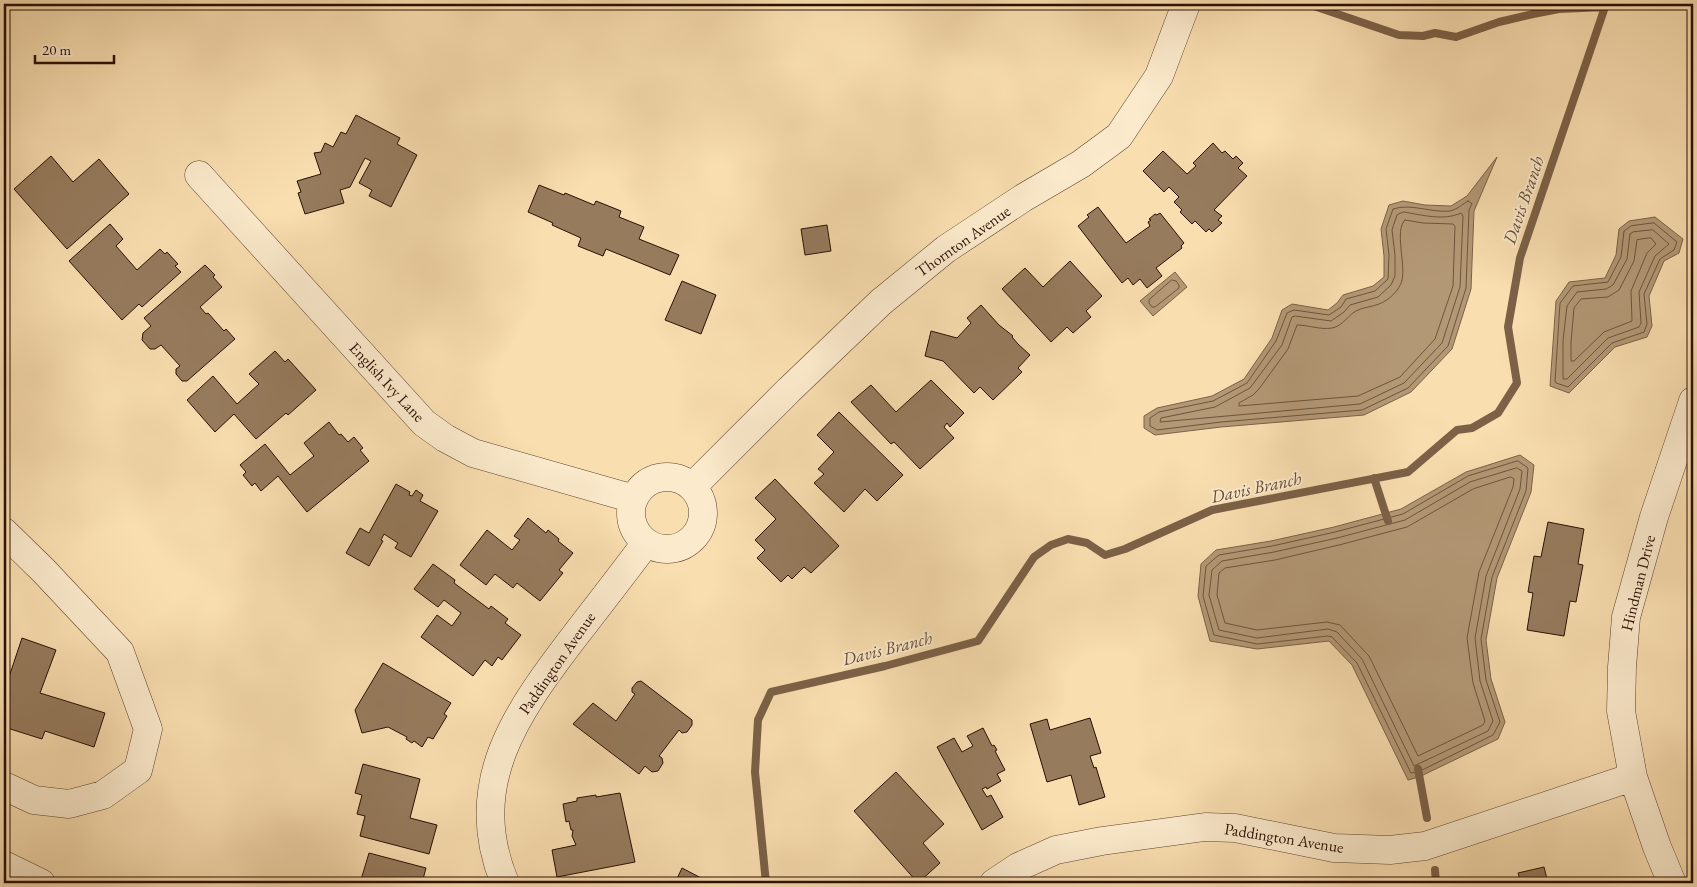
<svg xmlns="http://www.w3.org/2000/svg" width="1697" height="887" viewBox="0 0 1697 887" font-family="'EB Garamond',serif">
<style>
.water{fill:#b39875;stroke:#7c6147}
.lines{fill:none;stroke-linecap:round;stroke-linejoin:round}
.shore{stroke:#6e543c;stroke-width:1}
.stream{stroke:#7c6147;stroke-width:8}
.building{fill:#967b5d;stroke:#2a0f03}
.minor-casing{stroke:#5e432e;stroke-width:29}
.minor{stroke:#fbeacc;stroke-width:28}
.labels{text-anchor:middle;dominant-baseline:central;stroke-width:4;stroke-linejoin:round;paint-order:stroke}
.street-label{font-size:16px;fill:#2a0f03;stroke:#fbeacc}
.water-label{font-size:18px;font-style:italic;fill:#684d36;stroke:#fbeacc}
</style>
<rect width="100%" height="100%" fill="#f9deb0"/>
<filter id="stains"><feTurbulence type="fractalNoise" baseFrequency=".004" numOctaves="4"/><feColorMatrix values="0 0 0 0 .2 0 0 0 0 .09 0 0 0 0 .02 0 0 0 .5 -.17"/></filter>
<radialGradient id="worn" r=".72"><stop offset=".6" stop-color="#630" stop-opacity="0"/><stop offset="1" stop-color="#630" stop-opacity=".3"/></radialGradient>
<path class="water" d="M1497,157l-23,54 -3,78 -19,60 -41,43 -47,23 -143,12 -66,8 -11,-7v-12l13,-8 55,-12 32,-17 28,-41 10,-28 10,-6 36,6 9,-7 6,-8 30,-9 11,-9v-21l-3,-27 8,-24 14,-4 22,4 26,1 16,-10z
M1655,217l28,22 -4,14 -15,8 -15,35 3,30 -5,11 -32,10 -46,46 -19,-7 6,-85 13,-19 36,-4 11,-23 3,-26 10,-8z
M1175,272l12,15 -34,29 -13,-15z
M1520,455l14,10 -3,27 -34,86 -11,62 5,39 14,43 -7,17 -79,38 -11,3 -56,-115 -23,-24 -72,8 -47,-8 -12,-45 3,-32 15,-14 55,-9 63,-14 67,-18 65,-37z"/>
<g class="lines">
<path class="shore" d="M1468,201l4,3 -3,6 -3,78 -18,58 -40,42 -46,22 -141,12 -64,8 -7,-4v-8l9,-6 54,-11 34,-18 29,-42 11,-28 7,-3 35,5 12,-8 5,-8 29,-8 13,-12 1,-24 -3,-26 7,-20c18,-6 38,4 57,2 6,-1 13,-7 18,-10z
M1404,212c18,3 40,9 57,1l2,3 -3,71 -18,56 -38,40 -44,21 -200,18 1,-4 54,-11 35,-19 32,-43 10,-28 3,-1 36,5 13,-9 6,-7 28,-8 13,-12 4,-9v-21l-3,-25 5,-15z
M1405,220l18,3 30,1 2,2 -2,60 -18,53 -35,38 -42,19 -119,10v-3l14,-8 6,-6 29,-40 9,-24c11,0 23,5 35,3 11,-2 16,-13 24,-17 7,-4 16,-4 23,-7 9,-3 21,-14 23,-24 4,-16 -8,-50 3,-60z
M1654,223l23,19 -3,8 -14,9 -16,35 3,30 -3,8 -32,11 -44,44 -12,-4 -1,-2 5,-78 13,-17 35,-4 13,-25 3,-26 7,-5z
M1653,230l16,14 -14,12 -16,36 2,31 -2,4 -31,11 -41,41h-4v-38l4,-35 10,-14 29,-3 7,-4 14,-26 3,-25 3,-2z
M1651,238l5,6 -9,9 -16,38 1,30 -28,11 -30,29h-3v-19l3,-34 7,-9 27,-2 11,-7 15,-29 3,-21z
M1172,280l4,1 3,4v3l-24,19h-3l-3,-4v-3z
M1518,461l10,7 -2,23 -34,86 -11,62 5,41 14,42 -7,13 -75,37 -7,1 -54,-110 -25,-26 -4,-1 -71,8 -43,-9 -11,-39 3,-30 13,-11 53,-9 63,-14 68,-18 65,-38z
M1517,468l5,3 -2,18 -34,87 -11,62 5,43 13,40 -5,10 -74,35 -52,-107 -25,-27 -9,-3 -71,9 -38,-8 -10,-35 3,-25 10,-9 52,-9 63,-14 68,-18 65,-38z
M1511,477l3,2 -1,8 -34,85 -12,66 6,45 12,38 -2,4 -65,31 -49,-100 -29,-31 -13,-3 -70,8 -32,-7 -8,-28 2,-22 6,-5 50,-8 64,-15 68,-18 66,-38z"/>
<path class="stream" d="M1308,4l91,31 24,1 12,-3 21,4 43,-15 34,-8 26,-5 46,-2
M1374,478l14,43
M1418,769l9,49
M1435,870l1,13
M766,883l-11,-111 3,-52 13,-28 114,-26 93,-25 56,-84 17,-12 17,-6 19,4 18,12 20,-6 87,-39 196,-38 49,-42 15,-2 26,-15 19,-30 -9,-56 12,-69 86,-254"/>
</g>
<path class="building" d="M356,115l44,23 -3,6 20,11 -26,52 -22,-11 3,-6 -13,-7 12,-22 -6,-3 -15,29 -10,3 4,13 -39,11 -7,-21 3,-1 -4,-11 24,-7 -7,-21 7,-1 4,-9 8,4 8,-15 5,2z
M1213,143l9,10 3,-2 8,8 3,-3 7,7 -5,5 9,8 -33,34 8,6 -4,4 4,3 -10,9 -3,-3 -3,3 -11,-11 -3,3 -12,-12 2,-2 -8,-8 5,-5 -10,-10 -5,5 -21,-21 20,-20 24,23 9,-8 -3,-3z
M51,156l22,26 26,-23 30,35 -62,55 -53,-60z
M539,185l25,10 1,-2 29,12 2,-4 25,10 -2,6 25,10 -5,12 40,16 -9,20 -64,-26 -3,7 -25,-10 3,-8 -29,-13 1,-2 -25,-11z
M1098,207l28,36 24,-17 -2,-4 3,-2 -2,-1 6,-5 2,1 3,-2 24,30 -3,3 1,2 -26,20 6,8 -15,12 -7,-9 -7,6 -5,-7 -6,5 -44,-57 11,-9 -2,-2z
M110,224l13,15 -7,7 21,24 23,-21 5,5 2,-2 11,12 -3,2 6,6 -39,35 -3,-3 -17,16 -53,-59z
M827,225l4,26 -26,4 -4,-26z
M1070,261l32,35 -16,15 5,6 -18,16 -6,-6 -16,15 -49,-53 23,-21 18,19z
M205,265l10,10 -2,2 9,10 -22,20 6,7 2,-1 16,18 2,-2 9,10 -48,42h-5l-6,-7v-5l4,-3 -19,-21 -6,4h-5l-8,-9 1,-7 8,-7 -7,-8z
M682,281l34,14 -15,39 -36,-14z
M981,305l18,20 14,11 -1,1 6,7 12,11 -12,13 4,4 -29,28 -13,-13 -6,6 -31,-32 -18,-5 6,-25 26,7 14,-15 -4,-5z
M275,351l10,11 3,-3 28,31 -28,25 -2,-2 -30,26 -22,-25 -19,18 -28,-32 26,-24 24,28 22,-20 -10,-10z
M931,380l33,33 -14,14 -3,-4 -3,4 10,11 -34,31 -26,-27 -3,2 -40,-42 20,-17 25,27z
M839,412l64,63 -26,26 -12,-12 -21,23 -30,-29 10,-9 -6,-5 16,-17 -17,-17z
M329,422l10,13 2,-1 7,8 6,-5 9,11 -3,2 9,11 -62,51 -29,-36 -17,15 -6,-8 -3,3 -9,-11 3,-3 -6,-7 25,-21 25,31 24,-19 -10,-13z
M775,479l64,67 -28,27 -7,-6 -12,12 -4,-4 -7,7 -24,-24 8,-8 -10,-10 21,-21 -21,-21z
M396,484l14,8 -1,3 3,1 4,-6 7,5 -3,6 18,10 -27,46 -16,-9 3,-5 -14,-9 -3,6 2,1 -14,25 -23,-13 14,-25 9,5z
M528,518l18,15 2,-3 11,9 -1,2 15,12 -14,17 4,3 -23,28 -23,-18 -4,5 -18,-14 -9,11 -26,-20 27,-35 25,20 8,-10 -6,-4z
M1548,522l36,7 -6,35 5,1 -7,37 -6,-1 -6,35 -37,-6 6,-37 -5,-1 6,-36 7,1z
M433,564l22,16 -1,3 35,26 2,-3 17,13 -3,4 16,12 -19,25 -4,-3 -6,9 -7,-6 -12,16 -52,-39 16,-22 15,11 9,-13 -17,-13 -6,7 -24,-18z
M22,638l34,12 -16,43 65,20 -11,34 -49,-16 -3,8 -38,-12v-45l3,1z
M383,663l68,40 -7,11 3,2 -14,23 -5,-2 -6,10 -8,-6 -2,2 -6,-4 1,-2 -19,-10 -26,6 -7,-23z
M641,681l51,39v5l-5,7 -5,1 -3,-3 -20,26 3,2 1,5 -5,8 -6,1 -7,-6 -6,8 -66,-50 20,-21 23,18 19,-27 -3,-2v-4l5,-6z
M1090,718l11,35 -11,3 4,12 2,-1 9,30 -26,8 -8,-30 -24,7 -17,-58 17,-5 3,11z
M983,728l9,18 2,-1 3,5 -2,1 10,19 -8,4 4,7 -14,8 -1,-2 -4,2 5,8 4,-2 12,22 -21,13 -45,-83 17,-9 8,14 11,-6 -6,-10z
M363,764l57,15 -10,39 27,7 -8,29 -69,-18 5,-20 -8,-2 5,-19 -7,-2z
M896,772l48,52 -21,19 17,20 -22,20 -64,-72z
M620,793l15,69 -78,15 -5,-27 24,-5 -4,-9 1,-6h-2l-2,-9 -3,1 -3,-18 14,-3v-3l19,-3v2z
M369,853l57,15 -4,15h-62z
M1544,867l4,16h-27l-3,-10z
M682,868l21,11 -2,4h-26z"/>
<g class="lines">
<g class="minor-casing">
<path id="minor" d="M199,175l225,248 21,15 28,15 161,46
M631 513a36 36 0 1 1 72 0a36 36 0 1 1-72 0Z
M692,487l97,-97 92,-88 65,-53 77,-51 58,-34 38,-28 40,-60 27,-72
M4,532l40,39 76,81 28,77 -10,41 -35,25 -34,9 -35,-4 -30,-14
M4,865l37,18
M505,883c-41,-98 11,-170 69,-246 24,-31 48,-62 72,-94
M994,883l24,-16 38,-17 46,-9 103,-14 30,1 99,20 56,2 35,-4 208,-69
M1672,883l-15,-36 -24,-70 -12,-66 1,-44 4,-50 28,-100 39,-116"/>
</g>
<use href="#minor" class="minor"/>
</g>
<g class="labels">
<g class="street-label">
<text transform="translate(963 241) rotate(-35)">Thornton Avenue</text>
<text transform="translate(387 382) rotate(47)">English Ivy Lane</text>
<text transform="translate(1638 583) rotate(-76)">Hindman Drive</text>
<text transform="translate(557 663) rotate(-55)">Paddington Avenue</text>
<text transform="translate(1284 838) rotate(9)">Paddington Avenue</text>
</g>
<g class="water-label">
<text transform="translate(1523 200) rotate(-71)">Davis Branch</text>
<text transform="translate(1256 487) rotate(-12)">Davis Branch</text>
<text transform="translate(887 648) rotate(-14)">Davis Branch</text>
</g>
</g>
<rect width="1697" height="887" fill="none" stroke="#f9deb0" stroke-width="20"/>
<rect x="5" y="5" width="1687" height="877" fill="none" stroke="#2a0f03" stroke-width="2.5"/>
<rect x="10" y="10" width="1677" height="867" fill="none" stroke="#2a0f03"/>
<path d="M35 55v8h79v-8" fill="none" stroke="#2a0f03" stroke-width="2.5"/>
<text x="42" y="55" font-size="15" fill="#2a0f03" stroke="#fbeacc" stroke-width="4" paint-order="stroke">20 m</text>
<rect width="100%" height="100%" filter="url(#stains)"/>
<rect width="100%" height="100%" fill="url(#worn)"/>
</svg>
